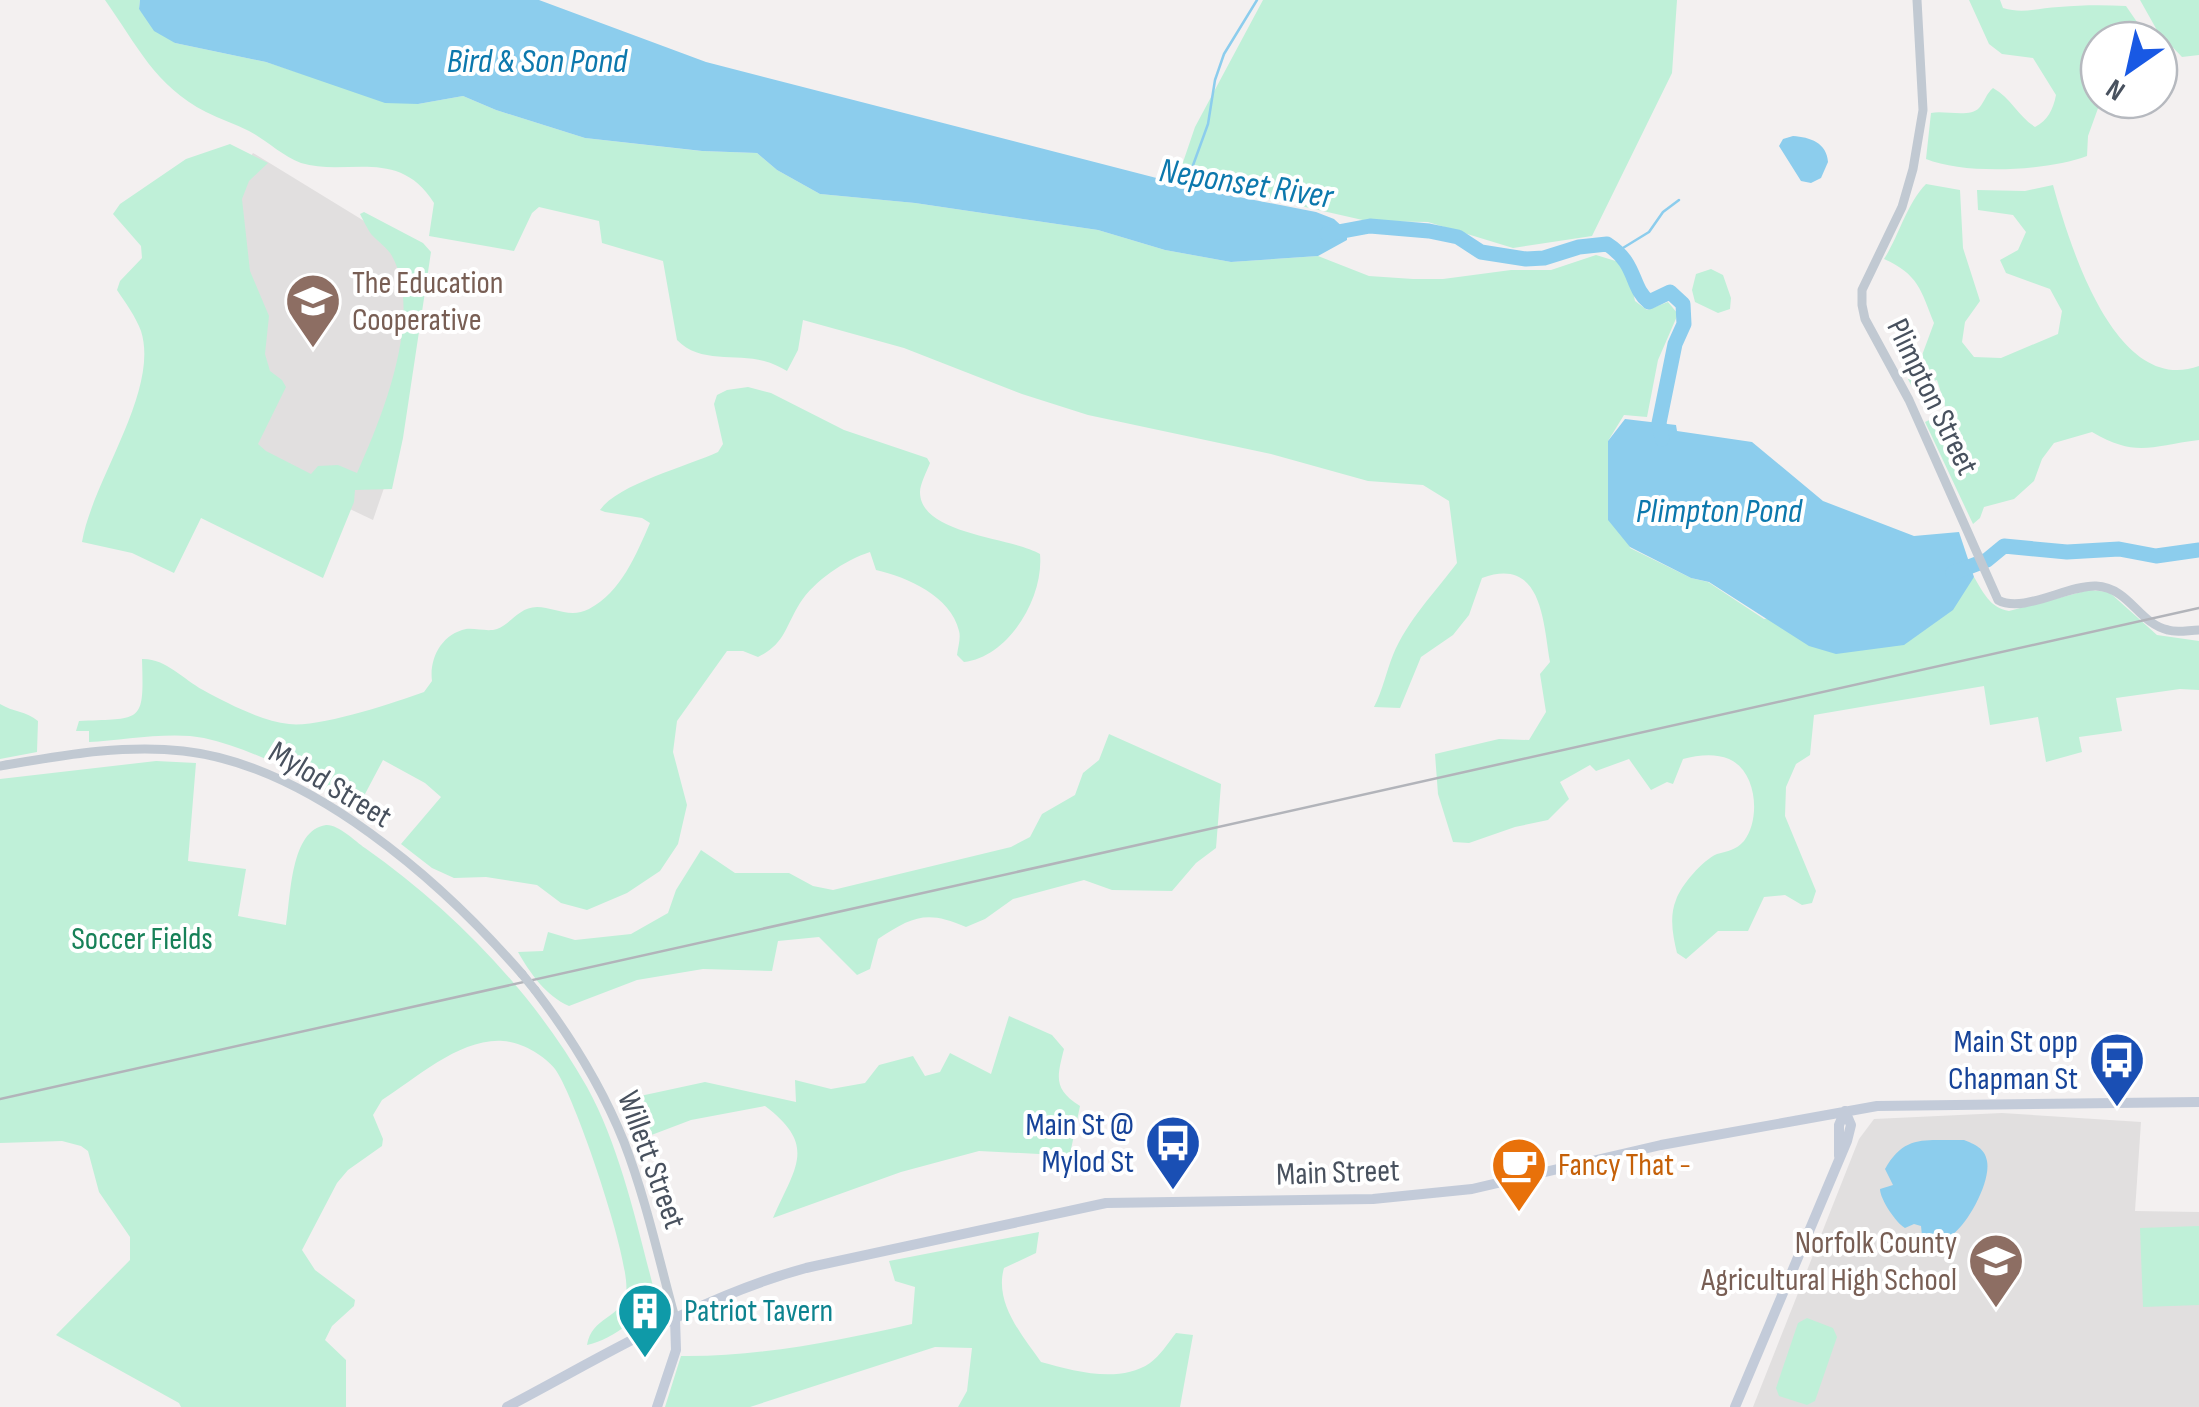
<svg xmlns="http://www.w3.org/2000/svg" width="2199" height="1407" viewBox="0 0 2199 1407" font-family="'Sofia Sans Condensed',sans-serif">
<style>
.education{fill:#e1dfdf}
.green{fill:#bff0d8}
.water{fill:#8ccded}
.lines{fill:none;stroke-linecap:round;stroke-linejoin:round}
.stream{stroke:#8ccded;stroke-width:2.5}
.river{stroke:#8ccded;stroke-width:15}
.tertiary{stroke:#c1c9d2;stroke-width:9}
.secondary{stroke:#c3cbd9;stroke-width:10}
.rail{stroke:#b2b4ba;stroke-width:2.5}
.tertiary-bridge{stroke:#c1c9d2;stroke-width:9}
.labels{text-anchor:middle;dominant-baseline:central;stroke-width:8;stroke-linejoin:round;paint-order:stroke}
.education-label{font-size:32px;fill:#785e54;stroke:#fff;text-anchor:start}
.street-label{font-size:32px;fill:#48515e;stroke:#fff}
.park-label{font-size:32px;fill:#178158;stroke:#fff}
.transit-label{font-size:32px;fill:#164399;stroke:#fff;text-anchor:end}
.food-label{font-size:32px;fill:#c56008;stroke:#fff;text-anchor:start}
.culture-label{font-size:32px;fill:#0d838f;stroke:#fff;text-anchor:start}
.water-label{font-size:35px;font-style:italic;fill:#0c78ad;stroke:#fff}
</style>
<rect width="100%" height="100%" fill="#f3f0f0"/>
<path class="education" d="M253,153l170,104 -39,231 -11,32 -160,-76 19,-260z
M2002,1113l139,9 -6,89 64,1v195h-446l106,-268 15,-20z"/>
<path class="green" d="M105,0h35l-1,9 36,34 91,19 55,18 97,24 45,-8 33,14 89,28 116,13 56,2 20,17 43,24 95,9 183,27 67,20 66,12 87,-6 51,20 44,3h30l68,-9h40l45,-15 23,7 12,21 4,18 12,9 21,-8 10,12 -20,46 -11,57 -23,-2 -16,26 22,107 61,30 17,4 56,37 204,-35 6,-7c9,15 16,31 35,34l80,-21 20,2 48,43 42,6v49l-19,-1 -64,9 6,33 -43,6 3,15 -36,10 -8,-45 -48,8 -6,-39 -170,29 -4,40 -14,9 -10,23 -1,29 31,75 -4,12 -10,2 -17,-10 -21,2 -16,34h-30l-32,28 -9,-6c-4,-17 -8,-36 -1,-53 5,-15 27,-40 41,-46 11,-3 19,-4 27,-13 17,-22 13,-70 -15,-82 -14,-6 -31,-4 -46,0l-10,25 -6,-2 -16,8 -22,-31 -33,12 -6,-6 -30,17 9,17 -21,21 -33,7 -46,16 -16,-1 -15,-48 -3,-40 64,-15 30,1 17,-28 -6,-38 10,-12c-7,-41 -8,-106 -68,-84l-13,37 -16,20 -32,22 -21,51 -26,-1c9,-17 12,-35 19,-52 14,-34 43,-64 64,-92l-8,-62 -26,-16 -55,-4 -97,-27 -183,-39 -66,-21 -118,-46 -101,-28 -5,30 -11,21c-7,-4 -15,-8 -23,-10 -29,-8 -64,3 -87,-21l-14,-79 -61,-18 -3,-22 -60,-14 -7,6 -18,38 -85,-15 5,-33c-35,-57 -88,-26 -133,-40 -19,-7 -35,-23 -52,-32 -14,-7 -29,-12 -43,-19 -51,-26 -69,-67 -101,-112z
M1263,0h414l-5,73 -80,163 -79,12 -85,-26 -61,-1 -97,-22 -43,-16 -18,-4 -15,4 -16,-6 17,-50z
M1969,0h31l3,8c20,6 35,0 56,-1 23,-2 44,-2 67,-1l11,16 -2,18h-36l2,60 -13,36 -1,20c-40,15 -122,19 -161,3l5,-46c13,-3 39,5 48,-5 6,-7 7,-14 14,-20 18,10 25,28 42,39 13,-7 18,-17 21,-32l-23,-37 -31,-4 -13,-10z
M2140,0h59v55l-17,2 -24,-25z
M230,144l38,19 -19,18 -7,18 8,72 19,45 -4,38 5,17 12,9 4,7 -28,57 8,7 45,23 7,-8 20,-1 19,8c25,-56 67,-158 35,-217 -5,-9 -14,-14 -21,-22 -4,-6 -8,-14 -11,-20l4,-2 59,31 8,9 -28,186 -11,51 -37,1 -1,12 -31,76 -122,-60 -27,55 -42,-20 -50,-11c10,-61 78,-151 59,-211 -5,-14 -16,-29 -24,-41l3,-9 22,-23 -1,-12 -28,-32 7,-10 66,-45z
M1926,184l34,6 3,58 17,53 -15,21 -3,20 12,15 27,1 57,-24 4,-23 -12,-22 -44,-16 -6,-13 18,-10 8,-18 -13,-17 -35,-5 -1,-20 48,1 28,-6c16,58 62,212 146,181v74c-49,6 -62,18 -107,-8l-38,11 -12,16 -8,22 -20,18 -30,8 -4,11 -7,6 -48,-102 22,-10 -10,-32 -25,7 -4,-8 7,-5 19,-51c-13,-33 -16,-49 -50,-64 15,-23 23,-56 42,-75z
M1711,269l12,6 8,23 -1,11 -12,4 -23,-11 -3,-12 4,-16z
M748,387l23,6 73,37 83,28 3,5c-3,8 -10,21 -10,29 0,43 92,45 120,62 4,43 -31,103 -76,108l-7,-7c1,-8 4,-17 2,-24 -8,-35 -52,-54 -83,-61l-6,-18c-25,8 -56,29 -70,51 -15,24 -15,41 -42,54l-15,-6h-16l-50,70 -4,31 14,53 -9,39 -18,27 -33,22 -40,17 -26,-7 -24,-18 -51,-8 -32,1 -22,-10 -31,-24 40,-47 -16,-14 -42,-23 -27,51c-44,-31 -99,-61 -152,-73 -32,-7 -82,2 -115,4v-11h-13l3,-10c64,-3 65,3 63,-62 23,-1 41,20 61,31 24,13 58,31 86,34 29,4 105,-21 135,-32l8,-11c-3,-23 10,-47 34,-52 10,-1 22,3 31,0 14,-5 22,-22 40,-22 17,0 33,12 52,2 32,-17 47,-54 61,-86l-8,-5 -37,-6 -5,-2c18,-26 88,-44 118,-58l5,-8 -9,-40 3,-9 10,-5z
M0,704c13,8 26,7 38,17l-1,31 -37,7z
M1109,734l112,50 -5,64 -20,15 -24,28 -60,-1 -28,-10 -71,19 -28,20 -19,8c-39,-17 -53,-11 -88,12l-8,30 -13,6 -38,-38 -41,4 -6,30 -69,-2 -66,11 -68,26c-23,-10 -39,-33 -51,-54l25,-1 5,-19 27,8 56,-6 37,-21 8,-23 25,-40 34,23h54l24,13 20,4 178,-43 19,-10 12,-23 33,-19 8,-22 16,-13z
M156,761l40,2 -8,98 58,8 -8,47 48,9c5,-28 4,-95 40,-100 12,-1 29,16 39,23 89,63 168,144 222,239 33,60 50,138 67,203 -10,26 -40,49 -67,55 5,-29 33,-25 39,-52 6,-29 -51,-197 -71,-224 -11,-14 -34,-27 -52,-28 -43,-3 -86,37 -121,59l-9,15 10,24 -1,7 -34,24 -11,13 -35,67 13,20 40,30 -1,6 -22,20 -7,14 21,20v47h-165l-2,-4 -123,-68 74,-75v-23l-31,-45 -11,-41 -7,-5 -19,-5 -62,2v-364z
M1009,1016l43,19 12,14c-7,28 -11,40 16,57l-11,53 -30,-5 -60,-3 -78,21 -128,46c22,-51 45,-72 -8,-112l-74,14 -58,22 -16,-41 88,-19 91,20 -1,-22 36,9 34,-6 14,-18 34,-9 12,20 15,-4 10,-19 41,21z
M2199,1226v79l-56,2 -3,-79z
M1039,1232l-3,21 -32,15c-10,35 18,67 37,94 33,9 78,22 109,1 10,-7 18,-20 26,-30l17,2 -13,72h-222l9,-16 5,-43 -37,-1 -185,60h-85l16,-51c78,1 156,-15 231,-32l3,-37 -20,-6 -6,-20z
M1807,1318l26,10 4,9 -22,64 -8,4 -28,-9 -3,-8 22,-65z"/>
<path class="water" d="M140,0h399l167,62 497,128 113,22 18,7 13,12v9l-29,16 -87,6 -66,-12 -67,-20 -183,-27 -95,-9 -43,-24 -20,-17 -55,-2 -117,-13 -89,-28 -33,-14 -45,8 -33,-1 -119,-41 -91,-19 -21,-12 -15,-22z
M1793,136c17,1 34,7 35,26l-7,16 -10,5 -10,-2 -22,-35 4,-7z
M1625,419l51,6 1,6 75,11 71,59 91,35 45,-4 15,45 -21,33 -49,35 -68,9 -27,-8 -100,-64 -18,-4 -61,-31 -22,-27v-79z
M1964,1140c10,4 21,8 23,21 4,20 -18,61 -34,73 -7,6 -22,8 -30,11l-2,-19 -7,-2 -9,4c-9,-5 -25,-29 -25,-39l13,-4 -8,-16c20,-36 42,-28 79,-29z"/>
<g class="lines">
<path class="stream" d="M1181,186l11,-18 16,-44 7,-44 9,-26 33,-54
M1618,251l31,-19 14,-20 16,-12"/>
<path class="river" d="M1327,234l43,-8 59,5 29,6 23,15 45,7 18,-1 35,-11 28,-3c31,20 23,43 42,58l21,-10 13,12 1,20 -9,20 -16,79 3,16
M1953,573l34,-13 17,-14 63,6 52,-3 37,7 43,-6"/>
<path class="tertiary" d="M1917,0l6,110 -10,59 -11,38 -40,83v15l3,14 44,81 89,200c25,14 69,-15 98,-14 34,2 42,37 72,44 9,3 21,0 31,0
M0,766c60,-10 122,-22 183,-15 127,14 258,130 339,223
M535,990c36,47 67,97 89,152 22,57 35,118 51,176"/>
<path class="secondary" d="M1839,1156v-31l6,-14
M507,1407c97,-51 192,-110 299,-139l300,-65 267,-4 99,-10 189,-44 216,-39 322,-4
M657,1407l19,-57 -1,-32
M1735,1407l112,-266 4,-16 -6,-14"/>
<path class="rail" d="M0,1099l2199,-491"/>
<path class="tertiary-bridge" d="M522,974l13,16"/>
</g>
<defs>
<g id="school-pin" transform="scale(2.875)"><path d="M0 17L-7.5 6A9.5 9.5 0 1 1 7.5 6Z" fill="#8d6e63" stroke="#fff"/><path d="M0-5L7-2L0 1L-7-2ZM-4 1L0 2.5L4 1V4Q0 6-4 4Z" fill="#fff"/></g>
<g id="bus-pin" transform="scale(2.875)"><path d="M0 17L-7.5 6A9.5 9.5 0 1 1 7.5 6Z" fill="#1a4fb4" stroke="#fff"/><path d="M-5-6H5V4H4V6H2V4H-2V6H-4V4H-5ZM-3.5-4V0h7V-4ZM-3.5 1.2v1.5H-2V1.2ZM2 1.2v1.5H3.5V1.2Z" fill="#fff"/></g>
<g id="cafe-pin" transform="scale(2.875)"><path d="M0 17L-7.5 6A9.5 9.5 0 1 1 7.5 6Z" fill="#e8710a" stroke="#fff"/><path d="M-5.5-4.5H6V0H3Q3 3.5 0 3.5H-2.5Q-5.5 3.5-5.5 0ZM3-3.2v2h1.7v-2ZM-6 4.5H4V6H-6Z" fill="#fff"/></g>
<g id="building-pin" transform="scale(2.875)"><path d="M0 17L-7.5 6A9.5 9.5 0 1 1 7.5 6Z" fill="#0f9aa8" stroke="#fff"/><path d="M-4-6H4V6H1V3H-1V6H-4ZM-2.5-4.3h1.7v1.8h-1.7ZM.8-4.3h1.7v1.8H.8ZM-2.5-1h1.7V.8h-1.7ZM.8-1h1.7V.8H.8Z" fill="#fff"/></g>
</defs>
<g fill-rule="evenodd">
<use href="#school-pin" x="313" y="301"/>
<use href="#bus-pin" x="2117" y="1060"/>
<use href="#bus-pin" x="1173" y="1143"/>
<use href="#cafe-pin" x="1519" y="1165"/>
<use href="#school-pin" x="1996" y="1261"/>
<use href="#building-pin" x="645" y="1311"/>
</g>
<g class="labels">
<g class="education-label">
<text x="352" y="283">The Education<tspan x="352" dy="37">Cooperative</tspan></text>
<text x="1957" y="1243" text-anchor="end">Norfolk County<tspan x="1957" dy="37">Agricultural High School</tspan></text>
</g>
<g class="street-label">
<text transform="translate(1932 397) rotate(64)">Plimpton Street</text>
<text transform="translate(330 785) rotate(31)">Mylod Street</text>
<text transform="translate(651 1160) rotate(70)">Willett Street</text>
<text transform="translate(1338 1173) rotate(-2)">Main Street</text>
</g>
<g class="park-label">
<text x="142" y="939">Soccer Fields</text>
</g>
<g class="transit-label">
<text x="2078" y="1042">Main St opp<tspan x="2078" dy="37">Chapman St</tspan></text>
<text x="1134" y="1125">Main St @<tspan x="1134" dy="37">Mylod St</tspan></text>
</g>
<g class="food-label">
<text x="1558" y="1165">Fancy That -</text>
</g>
<g class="culture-label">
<text x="684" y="1311">Patriot Tavern</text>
</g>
<g class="water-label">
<text x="537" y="61">Bird &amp; Son Pond</text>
<text transform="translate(1246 184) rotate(9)">Neponset River</text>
<text x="1719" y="511">Plimpton Pond</text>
</g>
</g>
<g transform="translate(2129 70) rotate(214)"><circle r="48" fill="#ffffff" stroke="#b6b9bf" stroke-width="2.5"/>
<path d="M0-8L18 38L0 25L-18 38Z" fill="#1959e4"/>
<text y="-15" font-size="28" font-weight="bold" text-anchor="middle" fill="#48515e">N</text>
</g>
</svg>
